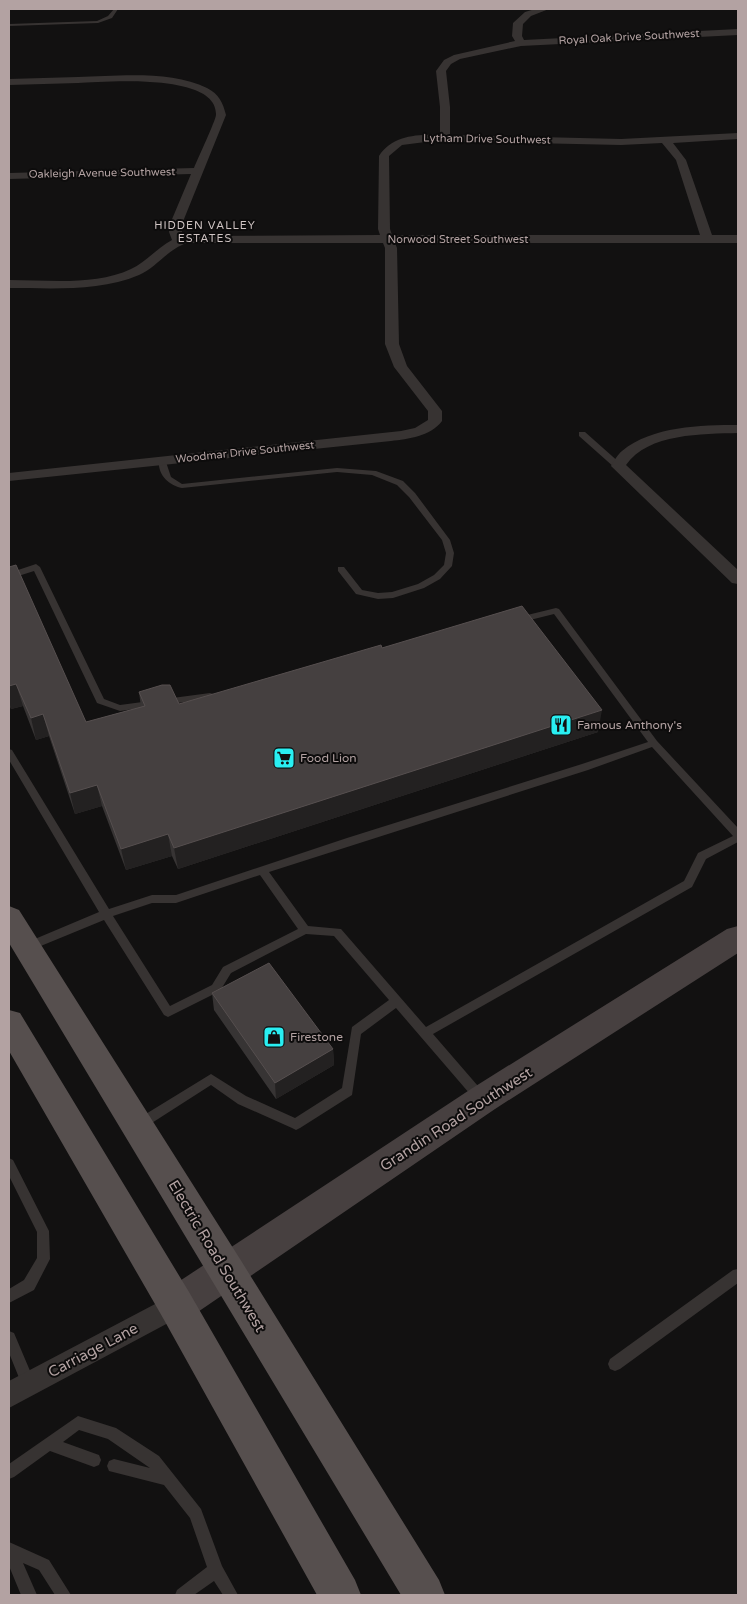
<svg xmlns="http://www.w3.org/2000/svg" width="747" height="1604" viewBox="0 0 747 1604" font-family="'Varela Round',sans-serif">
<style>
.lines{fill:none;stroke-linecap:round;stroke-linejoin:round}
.lane{fill:#373332;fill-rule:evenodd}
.street{fill:#373332;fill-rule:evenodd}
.secondary{fill:#474040;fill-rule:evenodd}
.primary{fill:#564f4e;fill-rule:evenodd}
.wall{fill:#373434}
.shaded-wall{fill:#232121}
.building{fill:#454040;stroke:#564f4f}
.labels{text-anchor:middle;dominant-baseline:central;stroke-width:4;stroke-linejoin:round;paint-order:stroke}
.far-street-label{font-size:11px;fill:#b3a2a2;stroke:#0d0c0c}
.far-neighbourhood-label{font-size:11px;letter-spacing:1px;fill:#cfc4c3;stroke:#0d0c0c}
.poi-label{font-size:12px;fill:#b3a2a2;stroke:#0d0c0c;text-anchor:start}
.near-street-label{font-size:15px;fill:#b3a2a2;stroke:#0d0c0c}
</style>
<rect width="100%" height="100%" fill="#121111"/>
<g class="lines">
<path class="lane" d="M114,9h4l-6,9 -14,5 -89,3v-2l88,-3 11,-5z
M579,432h6l36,32v4h-6l-36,-32z
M159,459h6l6,18 11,7 155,-16 39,3 27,10 12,12 35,47 4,13 -2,13 -12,13 -16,9 -31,10 -15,1 -22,-5 -18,-23v-4h6l18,23 16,3 14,-1 26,-8 16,-9 10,-10 2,-12 -4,-13 -33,-43 -12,-12 -25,-10 -35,-3 -155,16c-14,-3 -25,-14 -23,-29z
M36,564l4,3 64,132 16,6 90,-12 3,1 2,2 -2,2 -93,13 -23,-8 -63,-132 -25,8v-6z
M556,608l3,1 98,132 81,87v14l-32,17 -14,28 -259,147 51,59 2,4 -2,4 -4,1 -4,-1 -80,-93 -35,26 -9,61 -52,33 -4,2 -4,-2 -54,-24 -27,-19 -67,43 -4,2 -4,-2 -2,-4 2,-4 75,-46 35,22 49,22 47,-30 10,-61 37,-27 -55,-64 -28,-2 -75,39 -11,18 -52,26 -4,-2 -60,-95 -73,30 -4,2 -4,-2 -1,-3 1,-3 76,-32 -90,-152v-11l3,1 97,159 43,-14h24l171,-57 235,-74 66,-22 -94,-128 -36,9 -4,-3 1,-2zM652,747l81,89 -35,17 -14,28 -258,146 -85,-98 -33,-3 -39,-54 319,-102zM260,875l38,54 -75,38 -11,18 -42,21 -57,-90 39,-13h24z
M9,1158l4,2 36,71 1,28 -16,31 -25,13v-14l15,-9 13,-22v-26l-28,-56z
M738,1269v14l-118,86 -5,2 -5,-2 -2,-5 2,-5 123,-89z
M9,1331l5,2 22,52 -2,5 -5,2 -5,-2 -15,-37z
M78,1416l38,12 43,28 42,53 21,57 16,29h-15l-9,-14 -20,14h-19l2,-5 30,-23 -17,-49 -26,-33 -55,-14 -2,-5 2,-5 5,-2 36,9 -42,-29 -29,-9 -16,12 36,13 2,5 -2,5 -5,2 -44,-16 -36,26 -5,2v-15z
M9,1542l40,18 22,35h-16l-16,-25 -16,-7 14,32h-16l-12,-29z"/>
<path class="street" d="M535,9h14l-18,7 -8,8 -1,12 2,4 214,-11v6l-217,11 -61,13 -9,5 -5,7 4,36v28l171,4 117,-6v6l-65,4 13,17 26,75h26v8h-343l2,5 2,96 8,22 35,45v10c-11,15 -34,18 -51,20l-382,40v-8l392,-42 14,-3 13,-8v-9l-34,-44 -9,-23v-96l-2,-5h-196c-19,6 -30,24 -48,32 -40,17 -88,13 -130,13v-8c39,0 86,6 122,-11 15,-7 26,-21 41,-29l-3,-8 1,-8 21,-50 -182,5v-6l185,-5c4,-10 21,-46 22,-53 2,-43 -112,-33 -138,-32 -23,1 -46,1 -69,2v-6c23,-1 46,-1 69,-2 39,-1 93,-7 129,11 12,6 16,15 19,27l-44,109v12l198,-1 -2,-6 1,-73c13,-20 37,-22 61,-21v-28l-4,-36 8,-11 10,-5 61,-14 -3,-5 1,-13 12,-11zM433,141l188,4 41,-2 14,17 24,75h-308l-2,-6 -1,-73 13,-11z
M738,425v8c-35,1 -90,0 -112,32l112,105v14l-6,-1 -121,-117c3,-5 7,-12 11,-15 30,-25 79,-26 116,-26z
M176,1293l9,3 3,9 -3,9 -176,94v-27z"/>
<path class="secondary" d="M738,926v27l-243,156 -306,209 -13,5 -13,-5 -5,-13 5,-13 308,-203 256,-160z"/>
<path class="primary" d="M9,906l10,4 221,349 199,321 6,15h-44l-392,-652z
M9,1010l11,3 169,279 166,288 6,15h-44l-154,-277 -154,-267z"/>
</g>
<path class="wall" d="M9,567l77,155 55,-15 -2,-15 40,12 203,-56 216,84 -420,137 -6,-13 -46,14 -24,-64 -27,8 -26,-78 -13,4 -13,-34 -12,3 -2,-5z
M212,993l121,56 1,16 -58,34 -62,-89z"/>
<path class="shaded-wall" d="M16,684l7,22 -12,3 -2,-8v-15z
M602,710l-4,22 -420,137 -4,-21z
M43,714l6,22 -13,4 -5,-22z
M97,785l5,21 -27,8 -5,-21z
M168,834l4,22 -46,14 -5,-21z
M333,1049l1,16 -58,34 -1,-16z"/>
<path class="building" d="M16,565l70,157 59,-16 -6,-14 23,-7h8l9,19 202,-59 1,3 140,-42 80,104 -428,138 -6,-14 -47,15 -24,-64 -27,8 -27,-79 -12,4 -15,-34 -7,2v-119z
M269,963l64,86 -58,34 -63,-90z"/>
<defs>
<g id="restaurant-square" transform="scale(1.125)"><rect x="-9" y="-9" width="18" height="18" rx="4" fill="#29eff2" stroke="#0d0c0c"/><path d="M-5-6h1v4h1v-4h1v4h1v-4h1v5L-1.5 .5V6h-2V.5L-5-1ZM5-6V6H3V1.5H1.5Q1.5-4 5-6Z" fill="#111"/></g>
<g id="supermarket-square" transform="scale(1.125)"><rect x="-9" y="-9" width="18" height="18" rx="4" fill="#29eff2" stroke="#0d0c0c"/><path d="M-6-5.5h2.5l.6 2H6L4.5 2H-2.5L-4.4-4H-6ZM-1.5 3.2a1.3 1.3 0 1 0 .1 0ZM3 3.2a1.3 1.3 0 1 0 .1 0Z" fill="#111"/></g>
<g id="shop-square" transform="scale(1.125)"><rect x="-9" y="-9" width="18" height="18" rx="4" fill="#29eff2" stroke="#0d0c0c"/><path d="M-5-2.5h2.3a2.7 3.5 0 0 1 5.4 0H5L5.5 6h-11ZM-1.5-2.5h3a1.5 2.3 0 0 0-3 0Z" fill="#111"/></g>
</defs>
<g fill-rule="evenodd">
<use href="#restaurant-square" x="561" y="725"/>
<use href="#supermarket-square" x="284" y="758"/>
<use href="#shop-square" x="274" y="1037"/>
</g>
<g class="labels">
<g class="far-street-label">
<text transform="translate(629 37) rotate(-3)">Royal Oak Drive Southwest</text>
<text transform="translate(487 139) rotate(1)">Lytham Drive Southwest</text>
<text transform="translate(102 173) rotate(-1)">Oakleigh Avenue Southwest</text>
<text x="458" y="239">Norwood Street Southwest</text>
<text transform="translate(245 452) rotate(-6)">Woodmar Drive Southwest</text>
</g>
<g class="far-neighbourhood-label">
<text x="205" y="225">HIDDEN VALLEY<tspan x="205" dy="13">ESTATES</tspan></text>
</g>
<g class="poi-label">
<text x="577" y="725">Famous Anthony's</text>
<text x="300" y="758">Food Lion</text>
<text x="290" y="1037">Firestone</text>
</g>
<g class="near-street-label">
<text transform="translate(456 1119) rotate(-33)">Grandin Road Southwest</text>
<text transform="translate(217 1256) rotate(59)">Electric Road Southwest</text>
<text transform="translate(93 1350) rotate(-28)">Carriage Lane</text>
</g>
</g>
<rect width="747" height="1604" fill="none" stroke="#b3a2a2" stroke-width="20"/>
</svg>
